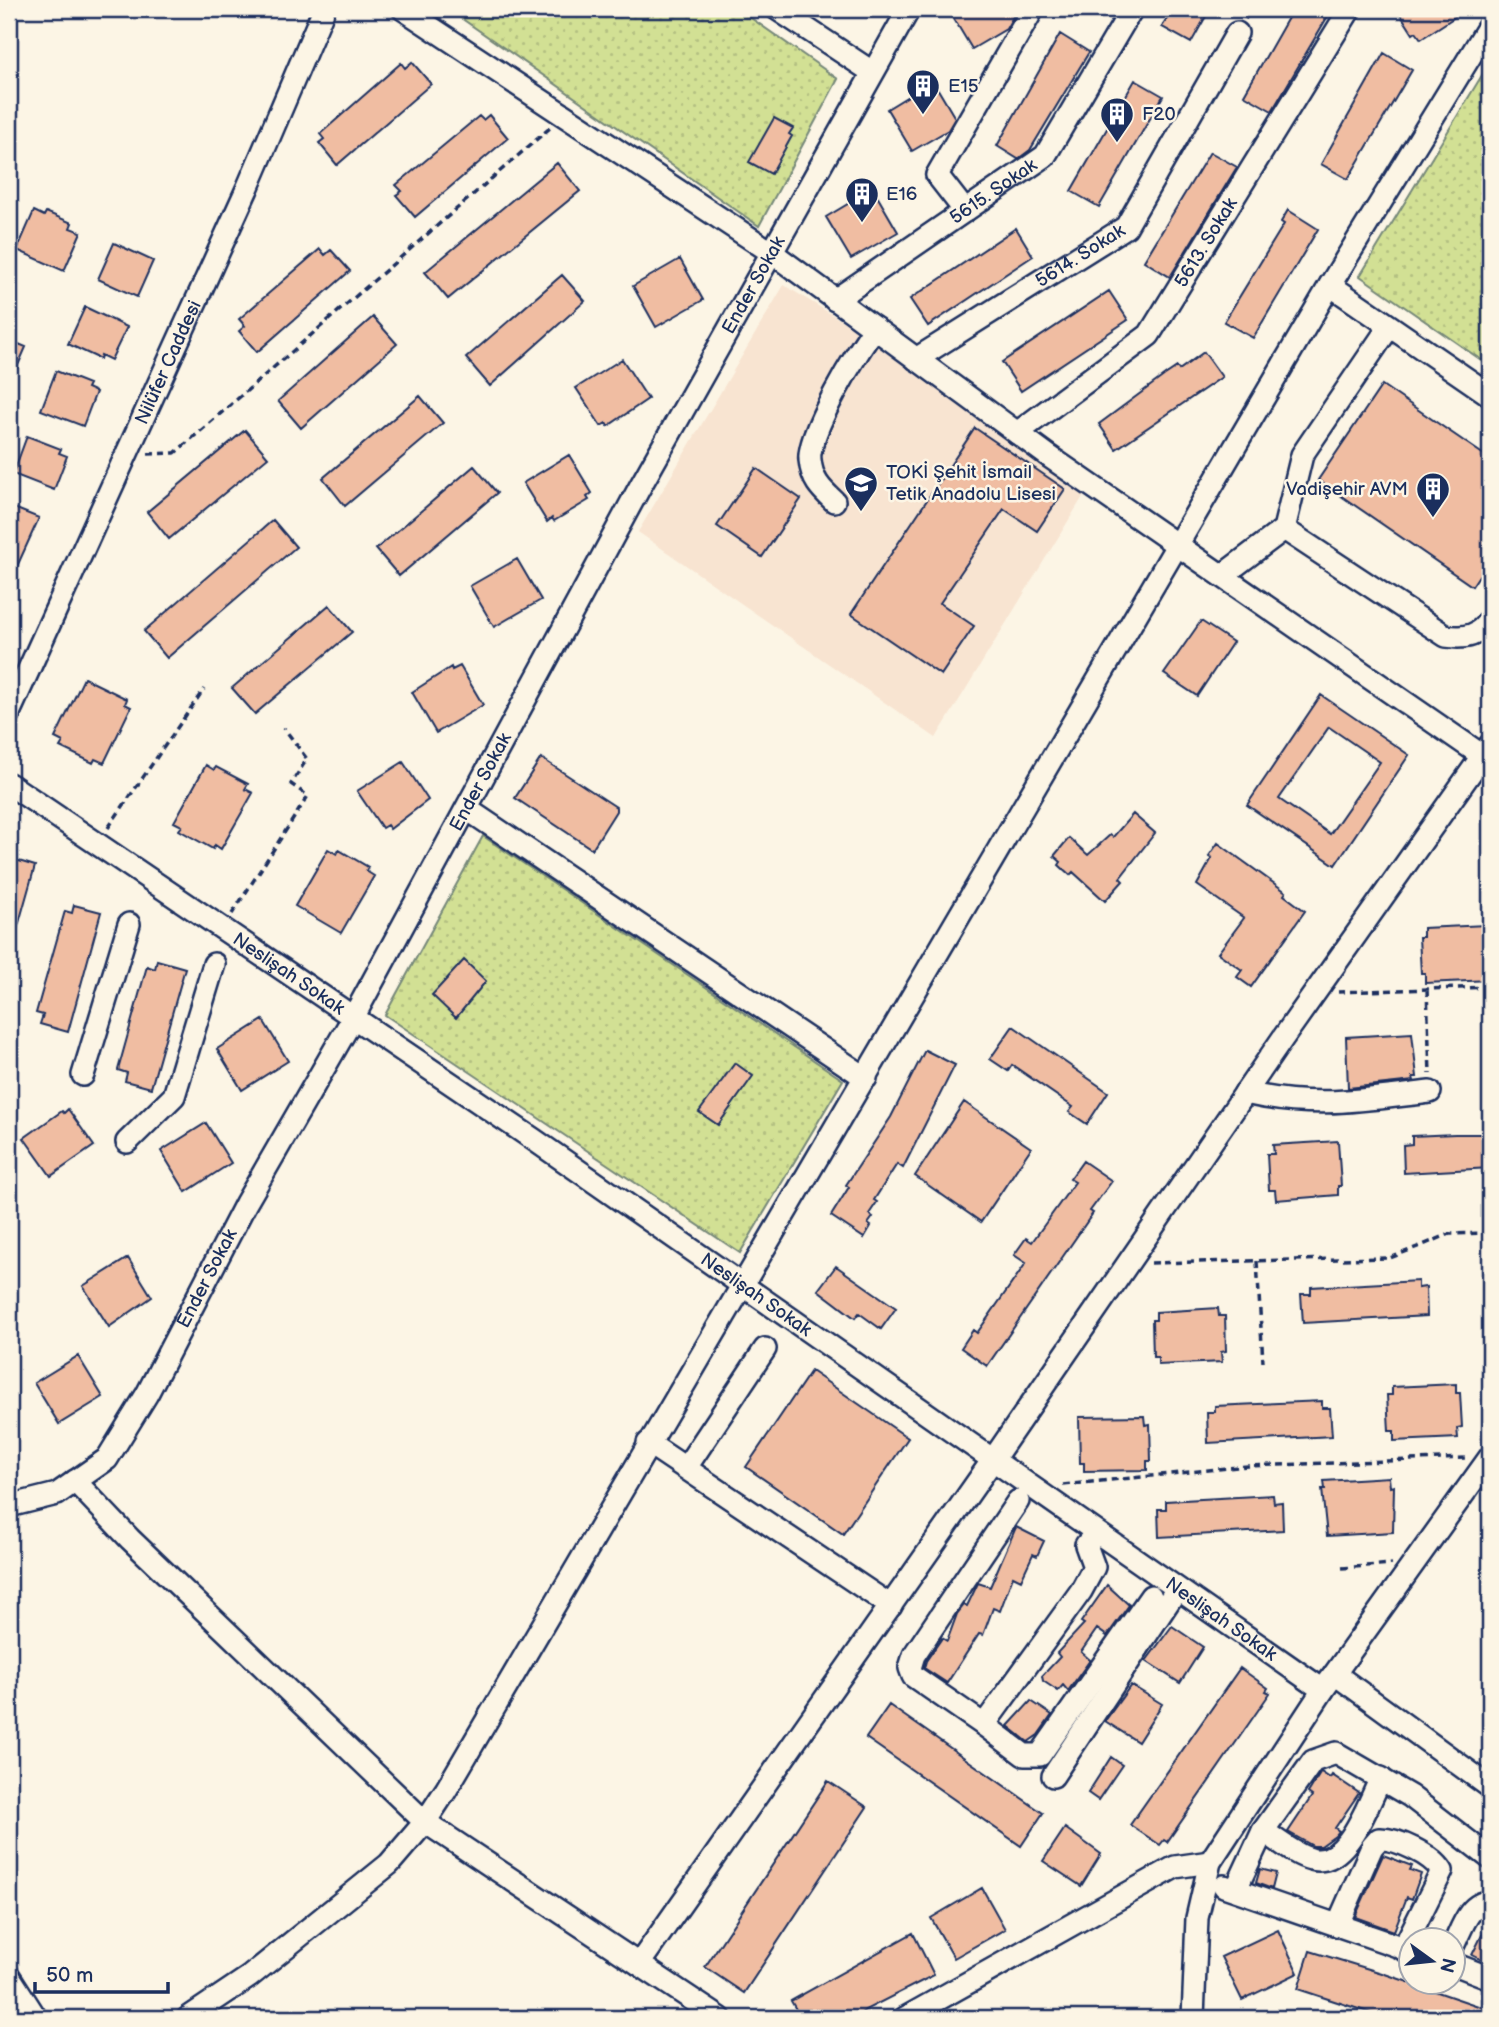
<svg xmlns="http://www.w3.org/2000/svg" width="1499" height="2027" viewBox="0 0 1499 2027" font-family="'Balsamiq Sans',sans-serif">
<style>
.built{fill:#f8e4d1}
.park{fill:url(#park-dots);stroke:#768879;stroke-width:2}
.building{fill:#f0bda2;stroke:#1b2f5e;stroke-width:2;fill-rule:evenodd}
.lines{fill:none;stroke-linecap:round;stroke-linejoin:round}
.minor-casing{stroke:#1b2f5e;stroke-width:26}
.path{stroke:#1b2f5e;stroke-width:3.5;stroke-dasharray:7 5;stroke-linecap:butt}
.minor{stroke:#fcf5e5;stroke-width:21}
.labels{text-anchor:middle;dominant-baseline:central;stroke-width:5;stroke-linejoin:round;paint-order:stroke}
.poi-label{font-size:19px;fill:#1b2f5e;stroke:#fcf5e5;text-anchor:start}
.street-label{font-size:19px;fill:#1b2f5e;stroke:#fcf5e5}
</style>
<defs>
<pattern id="park-dots" width="8" height="8" patternUnits="userSpaceOnUse" patternTransform="scale(1.75)"><rect width="8" height="8" fill="#d2e094"/><path d="M2 2h.1M6 6h.1" fill="none" stroke="#b4c082" stroke-width="1.8" stroke-linecap="round"/></pattern>
</defs>
<rect width="100%" height="100%" fill="#fcf5e5"/>
<filter id="ink" filterUnits="userSpaceOnUse"><feTurbulence type="fractalNoise" baseFrequency=".0143" numOctaves="2"/><feDisplacementMap in="SourceGraphic" scale="14" xChannelSelector="R" yChannelSelector="G"/><feConvolveMatrix kernelMatrix="1 2 1 2 8 2 1 2 1" color-interpolation-filters="sRGB"/></filter>
<g filter="url(#ink)">
<path class="built" d="M784,285l73,45 227,165 -148,243 -298,-206z"/>
<path class="park" d="M448,9h290l100,70 -79,147z
M1490,62v304l-130,-90z
M483,836l360,244 -103,173 -355,-238z"/>
<path class="building" d="M948,9h63l3,6 -8,14 -34,20z
M1173,9h37l-19,34 -29,-16z
M1293,9h39l-60,102 -28,-16z
M1397,9h70l-46,30 -5,-7 -3,2z
M1060,34l29,18 -59,98 -12,9 -21,-13z
M1384,53l28,17 -64,109 -27,-15z
M412,62l19,22 -94,81 -18,-22 5,-4 -4,-5 81,-71 4,5z
M1135,80l28,16 -64,111 -28,-16z
M933,81l22,37 -7,12 -36,21 -25,-42z
M489,115l19,23 -93,79 -19,-22 6,-4 -6,-6 83,-69 4,4z
M774,118l19,10 -4,6 3,2 -21,38 -22,-12z
M1210,152l27,15 -67,110 -26,-16z
M557,163l23,28 -132,108 -23,-27z
M873,189l25,43 -47,27 -25,-42z
M1288,210l30,19 -65,109 -29,-16 60,-98 -3,-2z
M34,211l10,5 2,-4 26,11 -2,5 11,4 -17,39 -47,-21z
M1016,228l17,28 -105,70 -18,-27z
M114,243l39,18 -16,36 -39,-18z
M320,249l5,6 6,-5 19,21 -93,81 -18,-21 6,-5 -6,-7z
M680,259l23,41 -47,27 -23,-41z
M562,275l23,26 -95,85 -24,-28z
M1109,291l19,29 -107,71 -19,-29z
M85,307l42,20 -16,33 -10,-5 -1,4 -32,-15z
M373,317l24,27 -96,84 -23,-27z
M9,340l17,7 -17,39z
M1204,352l18,25 -106,72 -17,-25 66,-49 12,-8 2,3z
M622,359l26,40 -40,27 -2,-3 -5,3 -25,-38z
M56,371l33,13 -2,4 9,4 -13,34 -42,-16z
M1382,385l108,74v100l-18,27 -154,-106z
M420,396l23,27 -98,83 -22,-28z
M975,428l90,61 -28,42 -33,-22 -64,94 34,23 -33,49 -90,-61z
M245,430l23,27 -99,82 -22,-27z
M27,436l34,13 -2,4 8,3 -13,34 -41,-16z
M569,455l23,38 -5,4 2,3 -35,21 -2,-3 -5,4 -24,-39z
M474,466l23,27 -98,83 -23,-27z
M756,468l45,31 -39,58 -45,-31z
M9,506l30,12 -30,66z
M273,520l23,27 -129,111 -23,-27z
M517,559l24,41 -47,27 -24,-41z
M329,605l23,27 -97,82 -23,-26z
M1201,621l32,21 -36,54 -33,-22z
M460,666l23,39 -47,28 -24,-41 39,-25 1,3z
M84,678l43,21 -2,5 6,3 -27,56 -9,-4 -2,4 -33,-16 3,-5 -8,-4z
M1321,695l88,60 -74,110 -88,-60zM1329,727l51,35 -50,72 -51,-35z
M541,758l75,49v4l-24,38 -77,-51z
M403,762l25,38 -38,29 -3,-4 -5,3 -25,-37z
M206,765l8,5 2,-3 32,17 -3,5 8,4 -32,56 -6,-4 -2,4 -34,-19 3,-4 -8,-4z
M1133,814l22,19 -35,45 3,3 -18,20 -32,-29 -3,3 -11,-10 2,-3 -7,-6 15,-18 19,17 22,-20 3,2z
M1218,843l68,49 -2,3 21,16 -54,76 -14,-10 5,-7 -24,-17 26,-35 -47,-33 15,-27 -3,-2z
M328,849l9,5 2,-4 29,17 -2,4 8,5 -33,57 -46,-27z
M9,858l26,8 -22,78 -4,-1z
M74,905l27,7 -33,120 -28,-8 3,-9 -7,-2 29,-102 7,2z
M1486,925v9h4v46l-65,3v-10h-4l-2,-36h4v-9z
M157,960l28,8 -34,120 -26,-7 2,-8 -9,-3 29,-104 8,3z
M464,960l22,21 -30,37 -24,-23z
M263,1020l25,41 -46,29 -25,-41z
M1013,1026l95,66 -21,32 -18,-12 4,-5 -61,-42 -4,6 -18,-12z
M1412,1033l5,44h-4l1,4 -66,7 -2,-51z
M925,1050l30,15 -52,103 -6,-4 -23,36 3,2 -8,12 4,3 -5,7 3,2 -7,12 -33,-22 18,-29 -3,-2 45,-68z
M735,1063l18,13 -35,49 -19,-13z
M964,1102l67,46 -50,74 -66,-46z
M68,1109l26,37 -43,30 -27,-38 38,-27 2,2z
M206,1123l25,40 -45,29 -25,-41z
M1455,1134h35v34l-86,5 -1,-28 9,-1v-8z
M1338,1141l3,45h-3v9l-62,5 -1,-10h-6l-2,-36h7l-1,-9z
M1083,1161l29,20 -22,30 3,2 -106,153 -26,-18 12,-18 4,3 49,-70 -12,-8 12,-17 6,4 43,-60 -5,-3z
M128,1258l24,39 -43,30 -26,-41z
M836,1266l60,42 -15,21 -22,-16 -4,5 -37,-28z
M1418,1281v7l8,-1 1,29 -124,7 -2,-29h10v-7z
M1218,1308l1,8h6l1,35 -5,1 1,10 -64,3v-8h-5l-1,-37h4v-8z
M78,1356l25,41 -44,27 -25,-41z
M811,1371l97,67 -65,96 -97,-67z
M1456,1384v9h4l2,34 -5,1 1,10 -64,3v-10h-5l-2,-36h5v-8z
M1322,1401v7h8l2,28 -124,7 -1,-31h8v-6z
M1144,1416l1,9 5,-1 1,37h-4v9l-63,1v-8h-4l-1,-46z
M1389,1477l1,10 4,-1 -1,46 -66,4 -5,-47h3l-1,-8z
M1273,1495l1,8 8,-1 1,28 -124,7 -1,-28h8v-8z
M1016,1527l28,14 -7,15 -4,-2 -12,26 -8,-4 -13,35 -7,-3 -10,27 -4,-1 -32,49 -23,-15 2,-7 16,-23 5,3 10,-27 7,-9 3,1 11,-23 12,4z
M1107,1585l22,20 -22,31 -10,-7 -16,23 9,8 -22,31 -5,-6 -5,6 -15,-10 -1,-5 18,-19 -3,-4 27,-29 -3,-2z
M1172,1626l31,21 -23,36 -34,-22z
M1240,1668l28,20 -2,3 4,2 -103,149 -3,-2 -4,5 -30,-20z
M1131,1685l31,19 -24,38 -33,-21z
M1031,1701l21,14 -14,20 -10,7 -20,-16z
M889,1705l154,108 -22,33 -155,-108z
M1111,1757l11,8 -24,35 -10,-7z
M1321,1772l9,6 2,-3 27,18 -24,35 4,3 -4,5 -14,10h-8l-25,-14 24,-36 -4,-3z
M828,1781l39,26 -123,186 -39,-26z
M1065,1828l36,26 -20,32 -38,-25z
M1383,1855l29,11 -2,4 11,4 -9,25 -5,-2 -13,34 -39,-14z
M1260,1869l16,4 -4,16 -16,-6z
M982,1888l23,41 -51,29 -23,-40z
M1490,1919v45l-18,-9z
M1278,1930l20,43 -56,27 -21,-43z
M913,1933l21,42 -69,35 -10,8h-54l-10,-17z
M1310,1951l72,22 108,37v8h-104l-88,-29z"/>
<g class="lines">
<g class="minor-casing">
<g id="minor">
<path d="M403,9l368,243 279,205 440,304"/>
<path d="M777,9l95,63"/>
<path d="M965,211l-28,-36 96,-166"/>
<path d="M1330,285l160,110"/>
<path id="s1" d="M835,300l210,-144 87,-147"/>
<path id="s2" d="M916,359l210,-132 111,-194"/>
<path id="s3" d="M1017,433l132,-98 201,-326"/>
<path d="M834,501c-14,-13 -22,-21 -24,-41 -4,-24 48,-111 65,-132"/>
<path d="M1284,529l162,107c20,3 33,0 44,-17"/>
<path d="M1223,575l61,-46 18,-74 87,-128"/>
<path id="s4" d="M9,713l238,-524 77,-180"/>
<path id="s5" d="M9,784l524,355 790,551 167,-233"/>
<path d="M467,809l399,269"/>
<path d="M83,1075l46,-151"/>
<path d="M1245,1093c69,16 116,7 185,-1"/>
<path d="M127,1142l47,-46 40,-132"/>
<path d="M648,1443l243,163"/>
<path d="M687,1466l78,-117"/>
<path d="M75,1481l55,58 295,283 295,196"/>
<path d="M1018,1501l-104,154 -4,13 3,8 71,49 97,-134 13,-24 -8,-22 10,-12"/>
<path id="s6" d="M9,1506l48,-12 50,-35 40,-65 99,-191 107,-185 288,-533 268,-476"/>
<path d="M1335,1674l155,113"/>
<path d="M984,1725l40,30h16l111,-159"/>
<path d="M1053,1776l124,-187"/>
<path d="M1263,1831c15,9 32,24 48,28 36,10 57,-56 70,-81"/>
<path d="M1224,1886l188,65"/>
<path d="M1236,1889l27,-58 50,-70 23,-8 74,43 80,62"/>
<path d="M1338,1924l34,-77 7,-8c18,-1 53,16 63,32l-39,78"/>
<path d="M1454,1944c8,-16 15,-42 36,-42"/>
<path d="M639,1964l353,-503 291,-423 207,-293"/>
<path d="M1454,1964l36,14"/>
<path d="M9,1976l27,42"/>
<path d="M188,2018l61,-41 140,-113 36,-42 21,-32 884,-1505 160,-261"/>
<path d="M905,2018l270,-151 35,-5"/>
<path d="M1193,2018l4,-100 13,-56 113,-172"/>
</g>
</g>
<path class="path" d="M1245,19l6,-10
M148,454l27,-1 376,-326
M108,828l96,-139
M232,914l76,-118 -17,-12 16,-25 -23,-31
M1427,989l3,85
M1338,992l152,-5
M1257,1261l6,101
M1151,1263l239,-5 60,-24 40,-1
M1063,1485l185,-19 219,-8
M1342,1568l50,-4"/>
<use href="#minor" class="minor"/>
</g>
</g>
<defs>
<g id="building-pin" transform="scale(1.75)"><path d="M0 17L-7.5 6A9.5 9.5 0 1 1 7.5 6Z" fill="#1b2f5e" stroke="#fcf5e5"/><path d="M-4-6H4V6H1V3H-1V6H-4ZM-2.5-4.3h1.7v1.8h-1.7ZM.8-4.3h1.7v1.8H.8ZM-2.5-1h1.7V.8h-1.7ZM.8-1h1.7V.8H.8Z" fill="#fff"/></g>
<g id="school-pin" transform="scale(1.75)"><path d="M0 17L-7.5 6A9.5 9.5 0 1 1 7.5 6Z" fill="#1b2f5e" stroke="#fcf5e5"/><path d="M0-5L7-2L0 1L-7-2ZM-4 1L0 2.5L4 1V4Q0 6-4 4Z" fill="#fff"/></g>
</defs>
<g fill-rule="evenodd">
<use href="#building-pin" x="923" y="86"/>
<use href="#building-pin" x="1117" y="114"/>
<use href="#building-pin" x="862" y="194"/>
<use href="#school-pin" x="861" y="483"/>
<use href="#building-pin" x="1433" y="489"/>
</g>
<g class="labels">
<g class="poi-label">
<text x="948" y="86">E15</text>
<text x="1142" y="114">F20</text>
<text x="886" y="194">E16</text>
<text x="886" y="472">TOKİ Şehit İsmail<tspan x="886" dy="22">Tetik Anadolu Lisesi</tspan></text>
<text x="1408" y="489" text-anchor="end">Vadişehir AVM</text>
</g>
<g class="street-label">
<text stroke="none"><textPath href="#s1" startOffset="192">5615. Sokak</textPath></text>
<text stroke="none"><textPath href="#s3" startOffset="273">5613. Sokak</textPath></text>
<text stroke="none"><textPath href="#s2" startOffset="194">5614. Sokak</textPath></text>
<text stroke="none"><textPath href="#s6" startOffset="1451">Ender Sokak</textPath></text>
<text stroke="none"><textPath href="#s4" startOffset="385">Nilüfer Caddesi</textPath></text>
<text stroke="none"><textPath href="#s6" startOffset="884">Ender Sokak</textPath></text>
<text stroke="none"><textPath href="#s5" startOffset="338">Neslişah Sokak</textPath></text>
<text stroke="none"><textPath href="#s6" startOffset="317">Ender Sokak</textPath></text>
<text stroke="none"><textPath href="#s5" startOffset="905">Neslişah Sokak</textPath></text>
<text stroke="none"><textPath href="#s5" startOffset="1472">Neslişah Sokak</textPath></text>
</g>
</g>
<rect width="1499" height="2027" fill="none" stroke="#fcf5e5" stroke-width="35"/>
<rect x="18" y="18" width="1464" height="1992" fill="none" stroke="#1b2f5e" stroke-width="2.5" filter="url(#ink)"/>
<g transform="translate(1432 1961) rotate(105)"><circle r="33" fill="#fcf5e5" stroke="#a2a6af" stroke-width="2"/>
<path d="M0-5L12 26L0 18L-12 26Z" fill="#1b2f5e"/>
<text y="-10" font-size="19" font-weight="bold" text-anchor="middle" fill="#1b2f5e">N</text>
</g>
<path d="M35 1982v10h133v-10" fill="none" stroke="#1b2f5e" stroke-width="3.5"/>
<text x="46" y="1982" font-size="21" fill="#1b2f5e" stroke="#fcf5e5" stroke-width="5" paint-order="stroke">50 m</text>
</svg>
